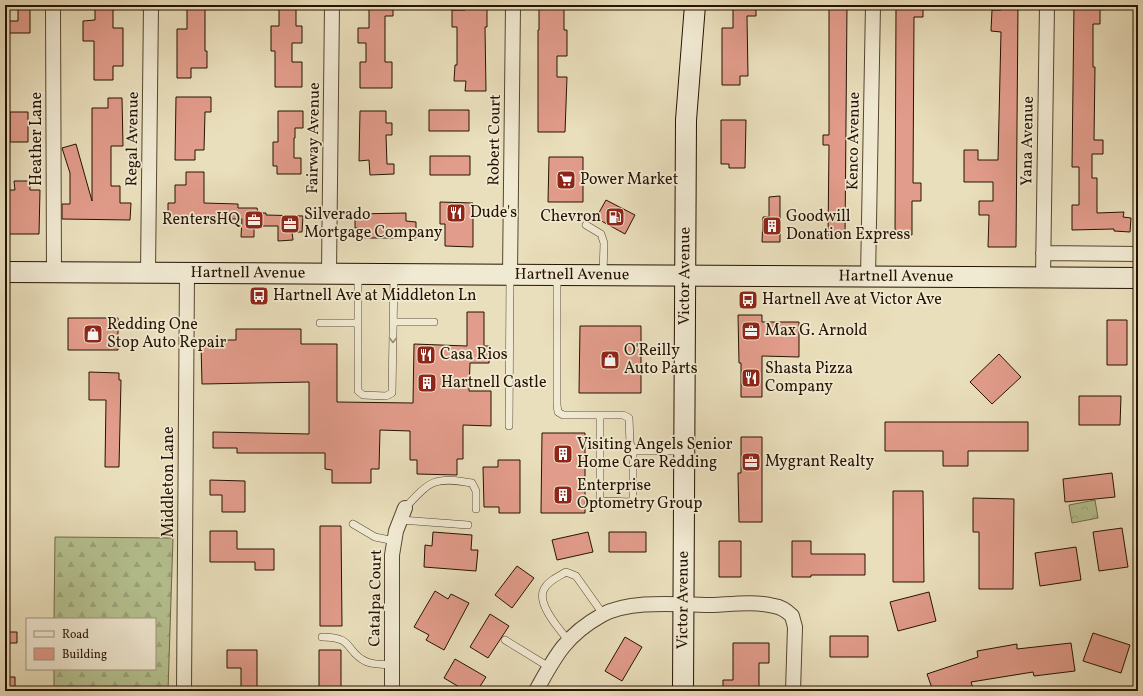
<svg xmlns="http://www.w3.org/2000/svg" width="1143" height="696" viewBox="0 0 1143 696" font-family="Vollkorn,serif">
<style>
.forest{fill:url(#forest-firs);stroke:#6e6a49}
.park{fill:url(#park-crowns);stroke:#6e6a49}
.building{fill:#e29c8b;stroke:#251301}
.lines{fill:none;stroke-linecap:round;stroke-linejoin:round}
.service-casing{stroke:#564630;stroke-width:8}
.minor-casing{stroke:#564630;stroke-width:16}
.secondary-casing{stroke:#251301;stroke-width:22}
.service{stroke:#f1ead3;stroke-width:7}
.minor{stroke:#f1ead3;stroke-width:14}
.secondary{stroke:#f1ead3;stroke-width:20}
.oneway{stroke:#958974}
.labels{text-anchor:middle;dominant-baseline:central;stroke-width:3.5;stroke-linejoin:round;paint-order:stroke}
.street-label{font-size:16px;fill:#251301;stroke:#f1ead3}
.poi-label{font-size:16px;fill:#251301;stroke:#f1ead3;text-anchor:start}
</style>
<defs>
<pattern id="forest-firs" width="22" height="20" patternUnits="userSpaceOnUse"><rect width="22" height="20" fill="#b6c291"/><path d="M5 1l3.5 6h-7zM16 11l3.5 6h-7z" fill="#9ca67b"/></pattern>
<pattern id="park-crowns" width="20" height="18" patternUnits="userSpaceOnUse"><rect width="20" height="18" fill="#b6c291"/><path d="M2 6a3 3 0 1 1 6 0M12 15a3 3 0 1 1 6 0" fill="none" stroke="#9ca67b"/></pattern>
</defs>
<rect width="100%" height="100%" fill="#eadfbc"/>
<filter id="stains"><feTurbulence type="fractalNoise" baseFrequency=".005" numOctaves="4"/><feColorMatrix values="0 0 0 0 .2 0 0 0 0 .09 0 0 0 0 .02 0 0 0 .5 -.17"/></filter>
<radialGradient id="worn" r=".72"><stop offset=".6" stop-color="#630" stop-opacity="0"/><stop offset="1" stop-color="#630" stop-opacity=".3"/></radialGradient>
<path class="forest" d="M55,537l118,1 -5,153h-114v-22h101v-50h-101z"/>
<path class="park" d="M1095,500l3,18 -26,5 -3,-18z"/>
<path class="building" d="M18,5h12v28h-25v-12h13z
M95,5h18v23h10v38h-10v14h-19v-39h-11v-20l12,-1z
M187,5h18v46h2v17h-16v10h-14v-49h10z
M279,5h17v21h6v17h-10v19h10v25h-27v-36h-4v-25h8z
M369,5h24v11h-8v46h7v26h-32v-26h6v-19h-8v-15h11z
M465,5h22v22h-2l1,64h-21l1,-10h-12l1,-16h2v-38h-5v-17h13z
M539,5h25v25h3v26h-10v21h10l-2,55h-27v-102h1z
M733,5h23v11h-9l1,60h-8v9h-18v-57h11z
M829,5h18l-2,232h-17l1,-92h-6v-10h6z
M896,5h27v12h-9l-1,166h8v18h-9v34h-17z
M1001,5h17l-2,242h-28l1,-32h-10v-14h14v-19h-29v-32h14v10h20l3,-128 -10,-1 1,-21h9z
M1074,5h26v19h-7v43h2l-1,73h9v14h-11v24h5v35l27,-1 -1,5 8,1 -1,14 -16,-1v-2l-42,1v-25h7v-38h-7z
M176,97h35v15h-6l-1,38h-9v10h-20z
M108,98h14l1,48h-12v40h9v17h11l-1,17 -68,-1v-15h8v-31l-8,-25 14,-4 16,57v-93h16z
M429,110h40v21h-40z
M278,111h25v17h-8v10h-1v20h7v16h-24v-8h-4v-24h5z
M360,111h26v12h6v12h-6l1,29h7v10l-24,1 -1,-15 -10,1z
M10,112h18v30h-18z
M721,120h25l-1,48h-16v-4h-8z
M430,156h40v19h-40z
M549,157h34v45h-35z
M186,172h18v31l34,1v4h19l1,5h8v2l37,1 -1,16h-10l1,8 -15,1v-15h-24v11h-13l1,-18h-74v-16h7v-18h11z
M14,181h16v9h10l-1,44h-34l1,-44h9z
M780,196v46h-18l1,-25h6v-20z
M606,200l29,15 -10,19 -29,-16z
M440,202l33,1v44l-28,-1v-22h-5z
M406,213v8l10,1v16h-53v-10h-8v-14z
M467,312h17v34h6l-1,17h-19l-1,28h22v35l-28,-1v34h-6v16l-40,-1v-14h-7v-29l-30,-1 -1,39h-8v14h-39v-13l-7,-1v-16h-88v-5h-24v-16l96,2v-52l-107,2 -1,-40 19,-1v-3h16v-11h65v15h36v58l76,1 1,-59 53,2z
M738,315h24v7h37v35l-37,-1v41h-21v-34h-2z
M68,318h50v32h-50z
M1107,320h20v45h-20z
M580,326h61v67h-62z
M999,354l22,23 -29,27 -22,-22z
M89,372l30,1v7h2l-2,87h-14l1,-67h-17z
M1079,396h42l-1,29h-41z
M885,422h143v29h-60v15h-25v-15h-58z
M542,433h43v80h-44z
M741,437h21v85h-23l-1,-49h3z
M498,460h22v53h-21v-6h-15l-1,-40h15z
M1112,473l3,24 -50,5 -2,-23z
M210,480l35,1v31h-23v-17h-12z
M893,491h30l1,91h-31z
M973,498l41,1 -1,90h-34v-57h-6z
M320,526h21l1,100h-22z
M1122,528l6,39 -29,4 -6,-39z
M210,531h27v18h37v21h-19v-8h-45z
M433,532l39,3 -1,15h7l-2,21 -52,-4 1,-22 7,1z
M588,532l5,20 -36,8 -5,-20z
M609,532h37v20h-37z
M719,541h22v36h-22z
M792,541h19v13h54v21h-54v2h-19z
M1076,547l5,33 -41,6 -5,-33z
M517,566l17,12 -22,30 -17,-13z
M435,591l13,8 3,-5 18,9 -25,47 -18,-10 3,-5 -15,-8z
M929,592l7,29 -38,10 -8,-29z
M490,614l19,12 -21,32 -18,-11z
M5,632h12v11h-12z
M1093,633l37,12 -9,28 -38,-12z
M830,636h38v21h-38z
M625,637l17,10 -20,34 -17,-10z
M733,643h36v20h-10v28h-36v-11h10z
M1071,643l4,28 -41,5 -1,-4 -62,10 3,9h-41l-6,-17 51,-17 -1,-6 40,-7v5z
M227,650h30v41h-16v-23h-14z
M319,650h22v41h-22z
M455,659l31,18 -9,14h-11l-22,-13z
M5,677h10v14h-10z"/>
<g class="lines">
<g class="service-casing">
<path id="service" d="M586,225l15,9 3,9 -1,31
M358,276v115l5,4 23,1 6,-3 2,-118
M557,277v128l1,7 5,3h60l6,3 1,25 3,6 5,2h45
M393,322h41
M320,323h38
M600,415v86l33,1v-53
M509,426l1,-149
M405,508c25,-27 29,-32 67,-25l4,8v18
M401,520l67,5
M353,524l22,13 20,4
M322,637c34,0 22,15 45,25 8,3 17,2 25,3
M505,640l44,27
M568,640c-9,-11 -32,-37 -24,-51 5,-9 14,-12 22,-17l10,4 27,38"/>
</g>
<g class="minor-casing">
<path id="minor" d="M53,5l1,267
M1043,253l95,1
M148,272l3,-267
M329,272l3,-267
M510,274l3,-269
M868,277l5,-272
M1043,277l4,-272
M184,691l3,-418
M392,691v-136l4,-24 9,-23
M536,691c19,-35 30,-56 66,-76 29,-16 79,-10 112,-10 19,-1 41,-4 60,1 8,1 13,5 18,10l3,11 -2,64"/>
</g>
<g class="secondary-casing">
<g id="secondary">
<path id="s1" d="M5,272l1133,6"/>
<path id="s2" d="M683,691l3,-571 9,-115"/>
</g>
</g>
<use href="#service" class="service"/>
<use href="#minor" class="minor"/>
<use href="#secondary" class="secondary"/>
</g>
<defs><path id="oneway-chevron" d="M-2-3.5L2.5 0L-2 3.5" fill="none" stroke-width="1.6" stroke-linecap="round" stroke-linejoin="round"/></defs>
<use class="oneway" href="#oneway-chevron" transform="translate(393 340) rotate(91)"/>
<defs>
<g id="supermarket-square" transform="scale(1)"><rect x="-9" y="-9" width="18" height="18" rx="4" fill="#8f2418" stroke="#f1ead3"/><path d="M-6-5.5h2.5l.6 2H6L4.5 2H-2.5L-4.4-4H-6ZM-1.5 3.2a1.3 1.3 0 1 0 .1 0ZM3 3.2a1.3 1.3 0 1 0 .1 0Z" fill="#fff"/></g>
<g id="restaurant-square" transform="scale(1)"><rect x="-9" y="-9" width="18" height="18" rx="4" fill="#8f2418" stroke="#f1ead3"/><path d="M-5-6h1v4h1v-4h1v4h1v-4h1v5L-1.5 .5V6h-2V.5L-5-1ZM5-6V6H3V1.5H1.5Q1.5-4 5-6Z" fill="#fff"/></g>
<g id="fuel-square" transform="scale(1)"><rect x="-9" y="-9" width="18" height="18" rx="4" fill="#8f2418" stroke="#f1ead3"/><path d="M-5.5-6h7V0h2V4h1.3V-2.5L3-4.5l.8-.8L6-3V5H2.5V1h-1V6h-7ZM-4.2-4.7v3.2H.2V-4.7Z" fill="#fff"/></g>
<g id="office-square" transform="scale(1)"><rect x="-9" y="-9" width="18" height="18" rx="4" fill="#8f2418" stroke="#f1ead3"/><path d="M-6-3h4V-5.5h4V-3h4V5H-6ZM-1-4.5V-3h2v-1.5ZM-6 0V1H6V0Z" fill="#fff"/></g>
<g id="building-square" transform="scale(1)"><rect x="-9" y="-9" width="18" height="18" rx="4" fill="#8f2418" stroke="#f1ead3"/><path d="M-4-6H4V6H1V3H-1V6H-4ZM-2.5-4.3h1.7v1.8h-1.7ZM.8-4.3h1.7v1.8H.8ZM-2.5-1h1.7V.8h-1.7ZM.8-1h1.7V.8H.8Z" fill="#fff"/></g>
<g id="bus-square" transform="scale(1)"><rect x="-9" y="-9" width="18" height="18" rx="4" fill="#8f2418" stroke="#f1ead3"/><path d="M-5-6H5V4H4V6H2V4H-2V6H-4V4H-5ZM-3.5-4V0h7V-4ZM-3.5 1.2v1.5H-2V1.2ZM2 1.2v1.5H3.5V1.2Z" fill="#fff"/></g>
<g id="shop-square" transform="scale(1)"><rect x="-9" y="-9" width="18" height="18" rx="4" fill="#8f2418" stroke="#f1ead3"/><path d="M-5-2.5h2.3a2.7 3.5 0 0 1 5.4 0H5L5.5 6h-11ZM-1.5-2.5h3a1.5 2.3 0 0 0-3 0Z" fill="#fff"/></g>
</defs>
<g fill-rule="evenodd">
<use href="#supermarket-square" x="566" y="180"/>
<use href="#restaurant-square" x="456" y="213"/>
<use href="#fuel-square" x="615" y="217"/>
<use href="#office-square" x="254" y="220"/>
<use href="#office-square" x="290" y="224"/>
<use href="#building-square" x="772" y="226"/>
<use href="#bus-square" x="259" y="296"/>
<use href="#bus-square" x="748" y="300"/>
<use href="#office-square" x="751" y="331"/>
<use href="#shop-square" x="93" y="334"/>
<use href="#restaurant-square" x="426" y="355"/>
<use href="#shop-square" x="610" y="360"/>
<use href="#restaurant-square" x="751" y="378"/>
<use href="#building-square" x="427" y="383"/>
<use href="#building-square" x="563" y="454"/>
<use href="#office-square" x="751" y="462"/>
<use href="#building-square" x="563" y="495"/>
</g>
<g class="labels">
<g class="street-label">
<text transform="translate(314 138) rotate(-89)">Fairway Avenue</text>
<text transform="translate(37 139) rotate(-90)">Heather Lane</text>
<text transform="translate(133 139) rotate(-89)">Regal Avenue</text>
<text transform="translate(495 140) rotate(-89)">Robert Court</text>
<text transform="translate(854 141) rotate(-89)">Kenco Avenue</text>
<text transform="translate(1028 141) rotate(-89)">Yana Avenue</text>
<text stroke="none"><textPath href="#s1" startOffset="243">Hartnell Avenue</textPath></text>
<text stroke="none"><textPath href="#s1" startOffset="567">Hartnell Avenue</textPath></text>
<text stroke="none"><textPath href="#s2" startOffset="415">Victor Avenue</textPath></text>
<text stroke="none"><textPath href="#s1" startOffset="891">Hartnell Avenue</textPath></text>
<text transform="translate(169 482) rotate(-90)">Middleton Lane</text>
<text transform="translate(376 598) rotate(-89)">Catalpa Court</text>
<text stroke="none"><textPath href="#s2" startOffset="91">Victor Avenue</textPath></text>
</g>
<g class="poi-label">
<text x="580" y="180">Power Market</text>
<text x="470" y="213">Dude's</text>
<text x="304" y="215">Silverado<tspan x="304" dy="18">Mortgage Company</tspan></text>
<text x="601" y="217" text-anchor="end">Chevron</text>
<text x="786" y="217">Goodwill<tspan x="786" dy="18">Donation Express</tspan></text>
<text x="240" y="220" text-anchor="end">RentersHQ</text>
<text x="273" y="296">Hartnell Ave at Middleton Ln</text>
<text x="762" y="300">Hartnell Ave at Victor Ave</text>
<text x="107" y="325">Redding One<tspan x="107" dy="18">Stop Auto Repair</tspan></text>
<text x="765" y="331">Max G. Arnold</text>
<text x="624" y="351">O'Reilly<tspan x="624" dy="18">Auto Parts</tspan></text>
<text x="440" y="355">Casa Rios</text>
<text x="765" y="369">Shasta Pizza<tspan x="765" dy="18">Company</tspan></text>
<text x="441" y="383">Hartnell Castle</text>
<text x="577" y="445">Visiting Angels Senior<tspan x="577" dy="18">Home Care Redding</tspan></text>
<text x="765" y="462">Mygrant Realty</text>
<text x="577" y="486">Enterprise<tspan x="577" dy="18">Optometry Group</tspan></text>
</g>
</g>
<rect width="1143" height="696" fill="none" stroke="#eadfbc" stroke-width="20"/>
<rect x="6" y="6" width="1131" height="684" fill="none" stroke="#251301" stroke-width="2"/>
<rect x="10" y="10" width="1123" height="676" fill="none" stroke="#251301"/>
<rect x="26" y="618" width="130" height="52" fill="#f1ead3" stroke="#9f947f"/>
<rect x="34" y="631" width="20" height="6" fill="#f1ead3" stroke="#9f947f"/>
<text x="62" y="638" font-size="12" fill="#251301">Road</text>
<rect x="34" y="648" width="20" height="12" fill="#e29c8b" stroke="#9f947f"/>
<text x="62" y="658" font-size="12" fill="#251301">Building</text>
<rect width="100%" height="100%" filter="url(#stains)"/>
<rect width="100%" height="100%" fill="url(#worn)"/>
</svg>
